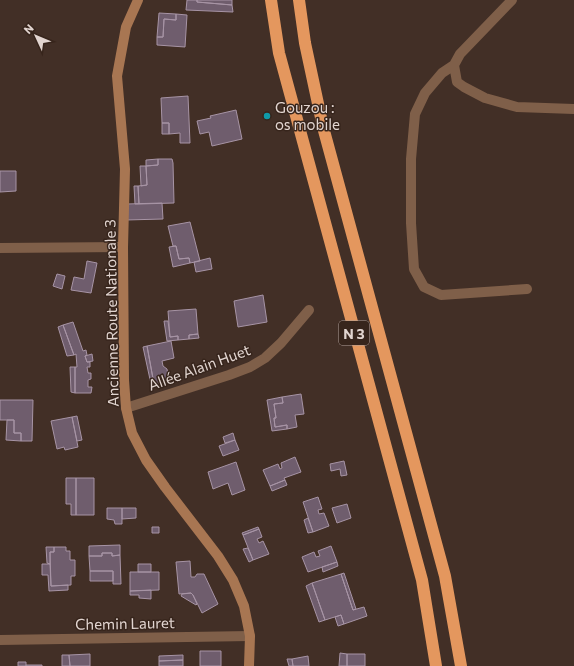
<svg xmlns="http://www.w3.org/2000/svg" width="574" height="666" viewBox="0 0 574 666" font-family="Commissioner,sans-serif">
<style>
.building{fill:#6f5d6d;stroke:#a794a5}
.lines{fill:none;stroke-linecap:round;stroke-linejoin:round}
.street{stroke:#7f5f49;stroke-width:10}
.secondary{stroke:#a87652;stroke-width:10}
.highway{stroke:#e4975e;stroke-width:12}
.culture-dot{fill:#0f9aa8;stroke:#37251c;stroke-width:1.5}
.labels{text-anchor:middle;dominant-baseline:central;stroke-width:3;stroke-linejoin:round;paint-order:stroke}
.shield{fill:#37251c;stroke:#afa09a;stroke-width:1}
.shield-label{font-size:14px;font-weight:bold;fill:#e2d5d0}
.poi-label{font-size:15px;fill:#e2d5d0;stroke:#37251c;text-anchor:start}
.street-label{font-size:15px;fill:#e2d5d0;stroke:#37251c}
</style>
<rect width="100%" height="100%" fill="#422f26"/>
<path class="building" d="M187,0h10v2l35,3 1,7 -47,-2z
M197,0h35v5l-35,-3z
M159,13l17,1v6l-12,-1 -1,18h-6z
M176,14l11,1 -2,32 -28,-2v-8h6l1,-18 12,1z
M188,96l2,47h-10v-10l-11,1v-11h-7l-1,-25z
M236,110l6,29 -30,7 -3,-14 -9,2 -3,-13 14,-3 -1,-2z
M162,123h7v11h-7z
M158,159h14l1,4 1,40 -35,1 -1,-18 9,-1 -1,-19 12,-1z
M158,159v6l-12,1v-6z
M140,166h6l1,19 -6,1z
M0,171h16v20l-16,1z
M134,186h4l1,18h-4z
M162,203l1,16 -37,1v-16z
M190,222l10,39 -10,2 -1,-5 -10,1 -3,-13h-3l-5,-20z
M176,246l3,13 10,-1 1,5 -17,4 -4,-20z
M210,258l2,11 -16,3 -2,-10z
M87,261l10,2 -6,30 -20,-3 3,-13 10,2z
M57,274l8,2 -3,13 -9,-3z
M263,295l4,27 -29,5 -4,-26z
M196,309l2,25 -9,1v4l-11,1v-4l-8,1 -2,-26z
M164,321h4l2,16 8,-1v4l-11,1z
M73,322l10,29 3,-1 1,5 -2,1 2,6h3v5h-3l1,6h3v6l-3,1v7h4l-1,6h-16v-26h2l-1,-13 -2,1 -11,-30z
M63,325l11,30 -7,1 -9,-29z
M198,334l1,4 -10,1v-4z
M171,341l3,17 -12,3 1,5 4,3 2,12 -15,3 -7,-38z
M147,346l7,38h-3l-8,-37z
M92,354l1,7 -6,1 -2,-6z
M70,367h5v26l-4,-1z
M301,394l3,20 -9,1 2,12 -10,2v-4l-12,2 -1,-9h2l-2,-14 9,-1 -1,-6z
M282,397l1,6 -9,1 2,14h-2l1,9 12,-2v4l-15,2 -5,-31z
M0,400h33l-1,41h-11v-8h-7v-13h-14z
M77,416l5,24 -5,1 -5,-24z
M72,417l6,30 -13,3 -1,-3 -7,2 -6,-28z
M7,420h7v13h7v8l-15,-1z
M233,433l2,7 -10,3 -2,-6z
M235,440l4,10 -16,6 -4,-10z
M295,457l6,15 -17,6 1,2 -15,6 -7,-16 15,-6 2,5 2,-1 -1,-5z
M344,461l3,14 -6,1 -1,-7 -9,2 -1,-7z
M236,462l9,28 -13,5 -4,-12 -15,6 -5,-17z
M66,478h10v37h-5v-11h-5z
M76,478h18v37h-18z
M285,480l2,5 -15,6 -2,-5z
M318,497l4,12 -4,1 1,4 5,-1 5,13 -16,6 -10,-30z
M347,504l4,14 -14,5 -5,-15z
M107,508h15v16h-7l-1,-4 -7,-1z
M122,508h14v10l-14,1z
M308,518l5,14 -5,1 -4,-13z
M152,527h7v6h-7z
M258,527l1,2 -16,6 -1,-2z
M259,529l3,8 -5,2 2,4 4,-2 6,13 -16,6 -10,-25z
M120,545v10l-8,1v-3h-10v3h-13v-10z
M331,546l6,16 -29,10 -6,-15 12,-5 2,5 4,-1 -2,-5z
M46,547h8v5h-4v12l-3,-1z
M54,547h12v4h4v9h5v16h-4v9l-20,1 -1,-34h4z
M248,548l5,12 -4,2 -6,-13z
M102,553h10v3l8,-1 1,29h-8v-13h-23l-1,-15h13z
M190,561l1,16h4l2,-3h7l14,30 -16,9 -9,-18 -2,-2 -12,1 -3,-32z
M337,562l1,4 -15,6 -1,-5z
M42,564h8l1,22 17,-1v5l-19,1 -1,-16h-6z
M138,564h13v8h-13z
M90,571h23v10h-23z
M130,572h29v18l-29,1z
M344,573l12,36 -3,1 -12,-36z
M341,574l12,36 11,-3 3,9 -23,8 -3,-9 -16,5 -13,-37z
M312,583l13,37 -6,2 -13,-36z
M151,590v9l-12,-1v-3h-9v-4z
M191,593l2,2 4,9 -1,1 -15,-9 1,-2z
M341,615l3,9 -6,2 -3,-9z
M200,651h21v15h-21z
M340,653l7,1v12h-8z
M90,654v12h-20l-1,-11z
M347,654h18v12h-18z
M62,655h7l1,11h-8z
M183,655v5l-24,1v-5z
M308,656l1,10h-16l-1,-7z
M287,659h5l1,7h-4z
M183,660v6h-24v-5z
M18,662h8v4h-8z
M26,665h16v1h-16z"/>
<g class="lines">
<path class="street" d="M512,0l-52,54 -6,11 3,17 7,5 21,11 32,9 57,2
M454,65l-12,8 -17,20 -10,21 -4,45v64l3,46 10,18 17,8 86,-6
M0,248l123,-1
M126,408l103,-33 21,-8 15,-9 16,-15 28,-33
M0,640l250,-4"/>
<path class="secondary" d="M138,0l-12,27 -9,49 8,93 -2,78 1,133 2,28 6,25 14,27 19,27 53,69 15,24 11,26 6,30 -1,30"/>
<path class="highway" d="M271,0l8,53 143,527 14,86
M299,0l6,43 18,84 122,449 16,90"/>
</g>
<circle class="culture-dot" cx="267" cy="116" r="4"/>
<g class="labels">
<rect class="shield" x="339" y="321" width="30" height="24" rx="3"/>
<g class="shield-label">
<text x="354" y="333">N 3</text>
</g>
<g class="poi-label">
<text x="275" y="107">Gouzou :<tspan x="275" dy="17">os mobile</tspan></text>
</g>
<g class="street-label">
<text transform="translate(111 313) rotate(-91)">Ancienne Route Nationale 3</text>
<text transform="translate(199 367) rotate(-20)">Allée Alain Huet</text>
<text transform="translate(125 623) rotate(-1)">Chemin Lauret</text>
</g>
</g>
<g transform="translate(36 36) rotate(314)" stroke="#37251c" stroke-width="3" paint-order="stroke">
<path d="M0-3L7 15L0 10L-7 15Z" fill="#e2d5d0"/>
<text y="-6" font-size="11" font-weight="bold" text-anchor="middle" fill="#e2d5d0">N</text>
</g>
</svg>
